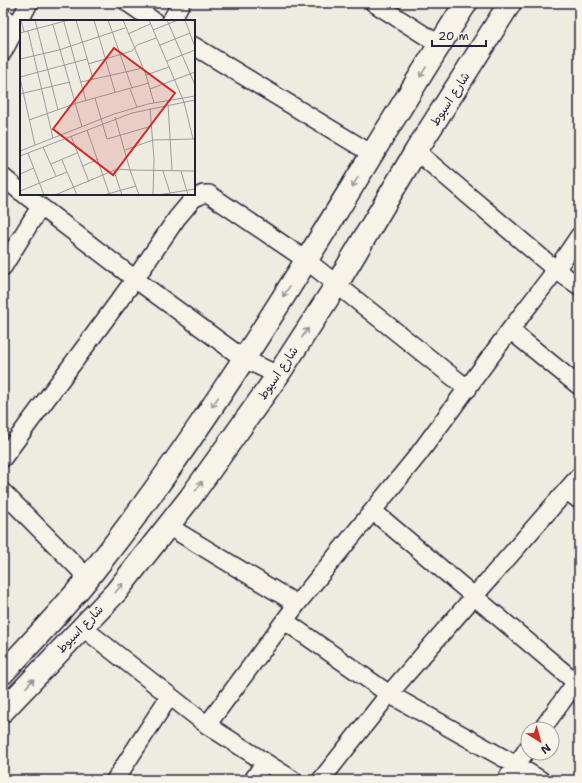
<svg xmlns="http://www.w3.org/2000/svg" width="582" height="783" viewBox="0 0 582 783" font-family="'Shantell Sans','Playpen Sans Arabic',sans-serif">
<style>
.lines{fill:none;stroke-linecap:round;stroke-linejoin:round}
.minor-casing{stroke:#22223b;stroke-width:20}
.tertiary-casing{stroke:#22223b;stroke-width:25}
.minor{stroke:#f7f3e8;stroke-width:17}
.tertiary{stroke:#f7f3e8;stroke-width:22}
.oneway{stroke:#97959a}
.labels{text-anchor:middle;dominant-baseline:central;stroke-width:3;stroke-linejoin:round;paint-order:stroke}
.street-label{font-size:12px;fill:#22223b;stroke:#f7f3e8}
.inset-road{fill:none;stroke:#9c9b9f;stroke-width:1}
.view{fill:#d62828;fill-opacity:0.15;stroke:#d62828;stroke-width:2}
.inset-edge{fill:none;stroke:#22223b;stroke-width:2}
</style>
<rect width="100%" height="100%" fill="#eeebe1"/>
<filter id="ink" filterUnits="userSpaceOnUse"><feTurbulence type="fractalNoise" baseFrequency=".025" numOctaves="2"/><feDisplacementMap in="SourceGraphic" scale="8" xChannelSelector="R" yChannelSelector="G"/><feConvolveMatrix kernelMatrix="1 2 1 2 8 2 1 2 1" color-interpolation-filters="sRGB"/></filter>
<g filter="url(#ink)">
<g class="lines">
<g class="minor-casing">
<path id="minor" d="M128,3l26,18
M374,3l66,42
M3,17l14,9
M171,21l10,-18
M194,46l178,108
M3,52l26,-49
M416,151l140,119 23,16
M3,177l18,15
M24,194l111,85 109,80 34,16
M3,267l37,-60
M510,330l69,56
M3,458l132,-179 42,-61 16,-19 10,-5h6l97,66 162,129
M567,491l12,9
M3,492l85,86
M373,511l206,174
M168,526l129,78
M285,621l104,73 127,71 25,15
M82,627l125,98 86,55
M207,725l90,-121 121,-149 92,-125 46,-60 23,-34
M542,729l37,-51
M115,780l54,-83
M253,780l11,-17
M321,780l68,-86 190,-218
M506,780l22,-32"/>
</g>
<g class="tertiary-casing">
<path id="tertiary" d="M3,673c29,-31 59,-62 85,-95 143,-180 255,-382 378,-575
M3,711l113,-119 74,-94 88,-123 59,-91 79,-133 94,-148"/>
</g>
<use href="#minor" class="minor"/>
<use href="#tertiary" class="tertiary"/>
</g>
<defs><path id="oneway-shaft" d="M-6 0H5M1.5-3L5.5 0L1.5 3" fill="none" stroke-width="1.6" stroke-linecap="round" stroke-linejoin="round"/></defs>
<g class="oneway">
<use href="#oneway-shaft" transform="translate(423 72) rotate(122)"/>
<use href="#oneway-shaft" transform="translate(355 182) rotate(122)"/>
<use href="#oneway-shaft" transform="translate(286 292) rotate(122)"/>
<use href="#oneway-shaft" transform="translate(305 333) rotate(-57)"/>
<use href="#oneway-shaft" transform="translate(215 402) rotate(124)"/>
<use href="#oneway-shaft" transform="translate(199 486) rotate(-54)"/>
<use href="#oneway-shaft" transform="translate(119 588) rotate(-51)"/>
<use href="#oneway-shaft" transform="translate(30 683) rotate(-47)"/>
</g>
</g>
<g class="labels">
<g class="street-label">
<text transform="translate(450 99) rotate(-57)">شارع اسيوط</text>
<text transform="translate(278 373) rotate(-56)">شارع اسيوط</text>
<text transform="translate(80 629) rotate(-46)">شارع اسيوط</text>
</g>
</g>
<g transform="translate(20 20)">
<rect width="175" height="175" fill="#eeebe1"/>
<path class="inset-road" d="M1,0l3,12M15,0l23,90M56,0l17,59M74,0l21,72M88,0l24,68M103,0l23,55 8,28M129,0l35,82 9,37h2M147,0l28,65M165,0l10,27M44,2l22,79M33,5l29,102M133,10l25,-10M8,11l25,107M0,13l49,-13M108,14l22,-10M140,25l30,-12M0,39l39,-9 66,-22M147,41l28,-11M68,44l44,-13 5,-6 19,-7M126,55l23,-8M0,57l67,-18M0,58l15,67M61,62l62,-14M110,69l7,18M130,69l45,-17M0,74l50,-12M75,78l12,41 45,-13M148,84l4,67M130,88l4,51 -1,36M9,100l48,-17 72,-20M67,110l22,63M51,116l18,46M23,127l13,29M105,130l28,-10 40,-1M0,131l94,-37 34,-10 47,-8M8,133l16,42M0,136l112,-43 63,-13M42,140l5,12M31,144l26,-11M63,146l15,-7M94,151l8,24M143,151l7,22M161,151l7,24M0,154l14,-6M0,171l47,-19 10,23M35,175l62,-26 13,1 -15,-53M84,175l32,-9M119,175l-9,-25 65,1M138,175l37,-6"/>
<path class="view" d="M94,28l61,45 -62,82 -60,-46z"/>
<rect width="175" height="175" class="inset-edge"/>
</g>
<rect width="582" height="783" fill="none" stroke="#f7f3e8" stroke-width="16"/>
<rect x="8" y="8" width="566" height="767" fill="none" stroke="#22223b" stroke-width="1.5" filter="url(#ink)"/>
<g transform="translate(540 741) rotate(143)"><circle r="19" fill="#f7f3e8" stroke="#a29fa3"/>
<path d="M0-3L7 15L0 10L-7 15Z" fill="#c8321e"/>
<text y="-6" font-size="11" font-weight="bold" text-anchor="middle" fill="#22223b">N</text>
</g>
<path d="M432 40v6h54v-6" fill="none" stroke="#22223b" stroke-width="2"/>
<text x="438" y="40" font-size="12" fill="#22223b" stroke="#f7f3e8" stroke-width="3" paint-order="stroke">20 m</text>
</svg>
